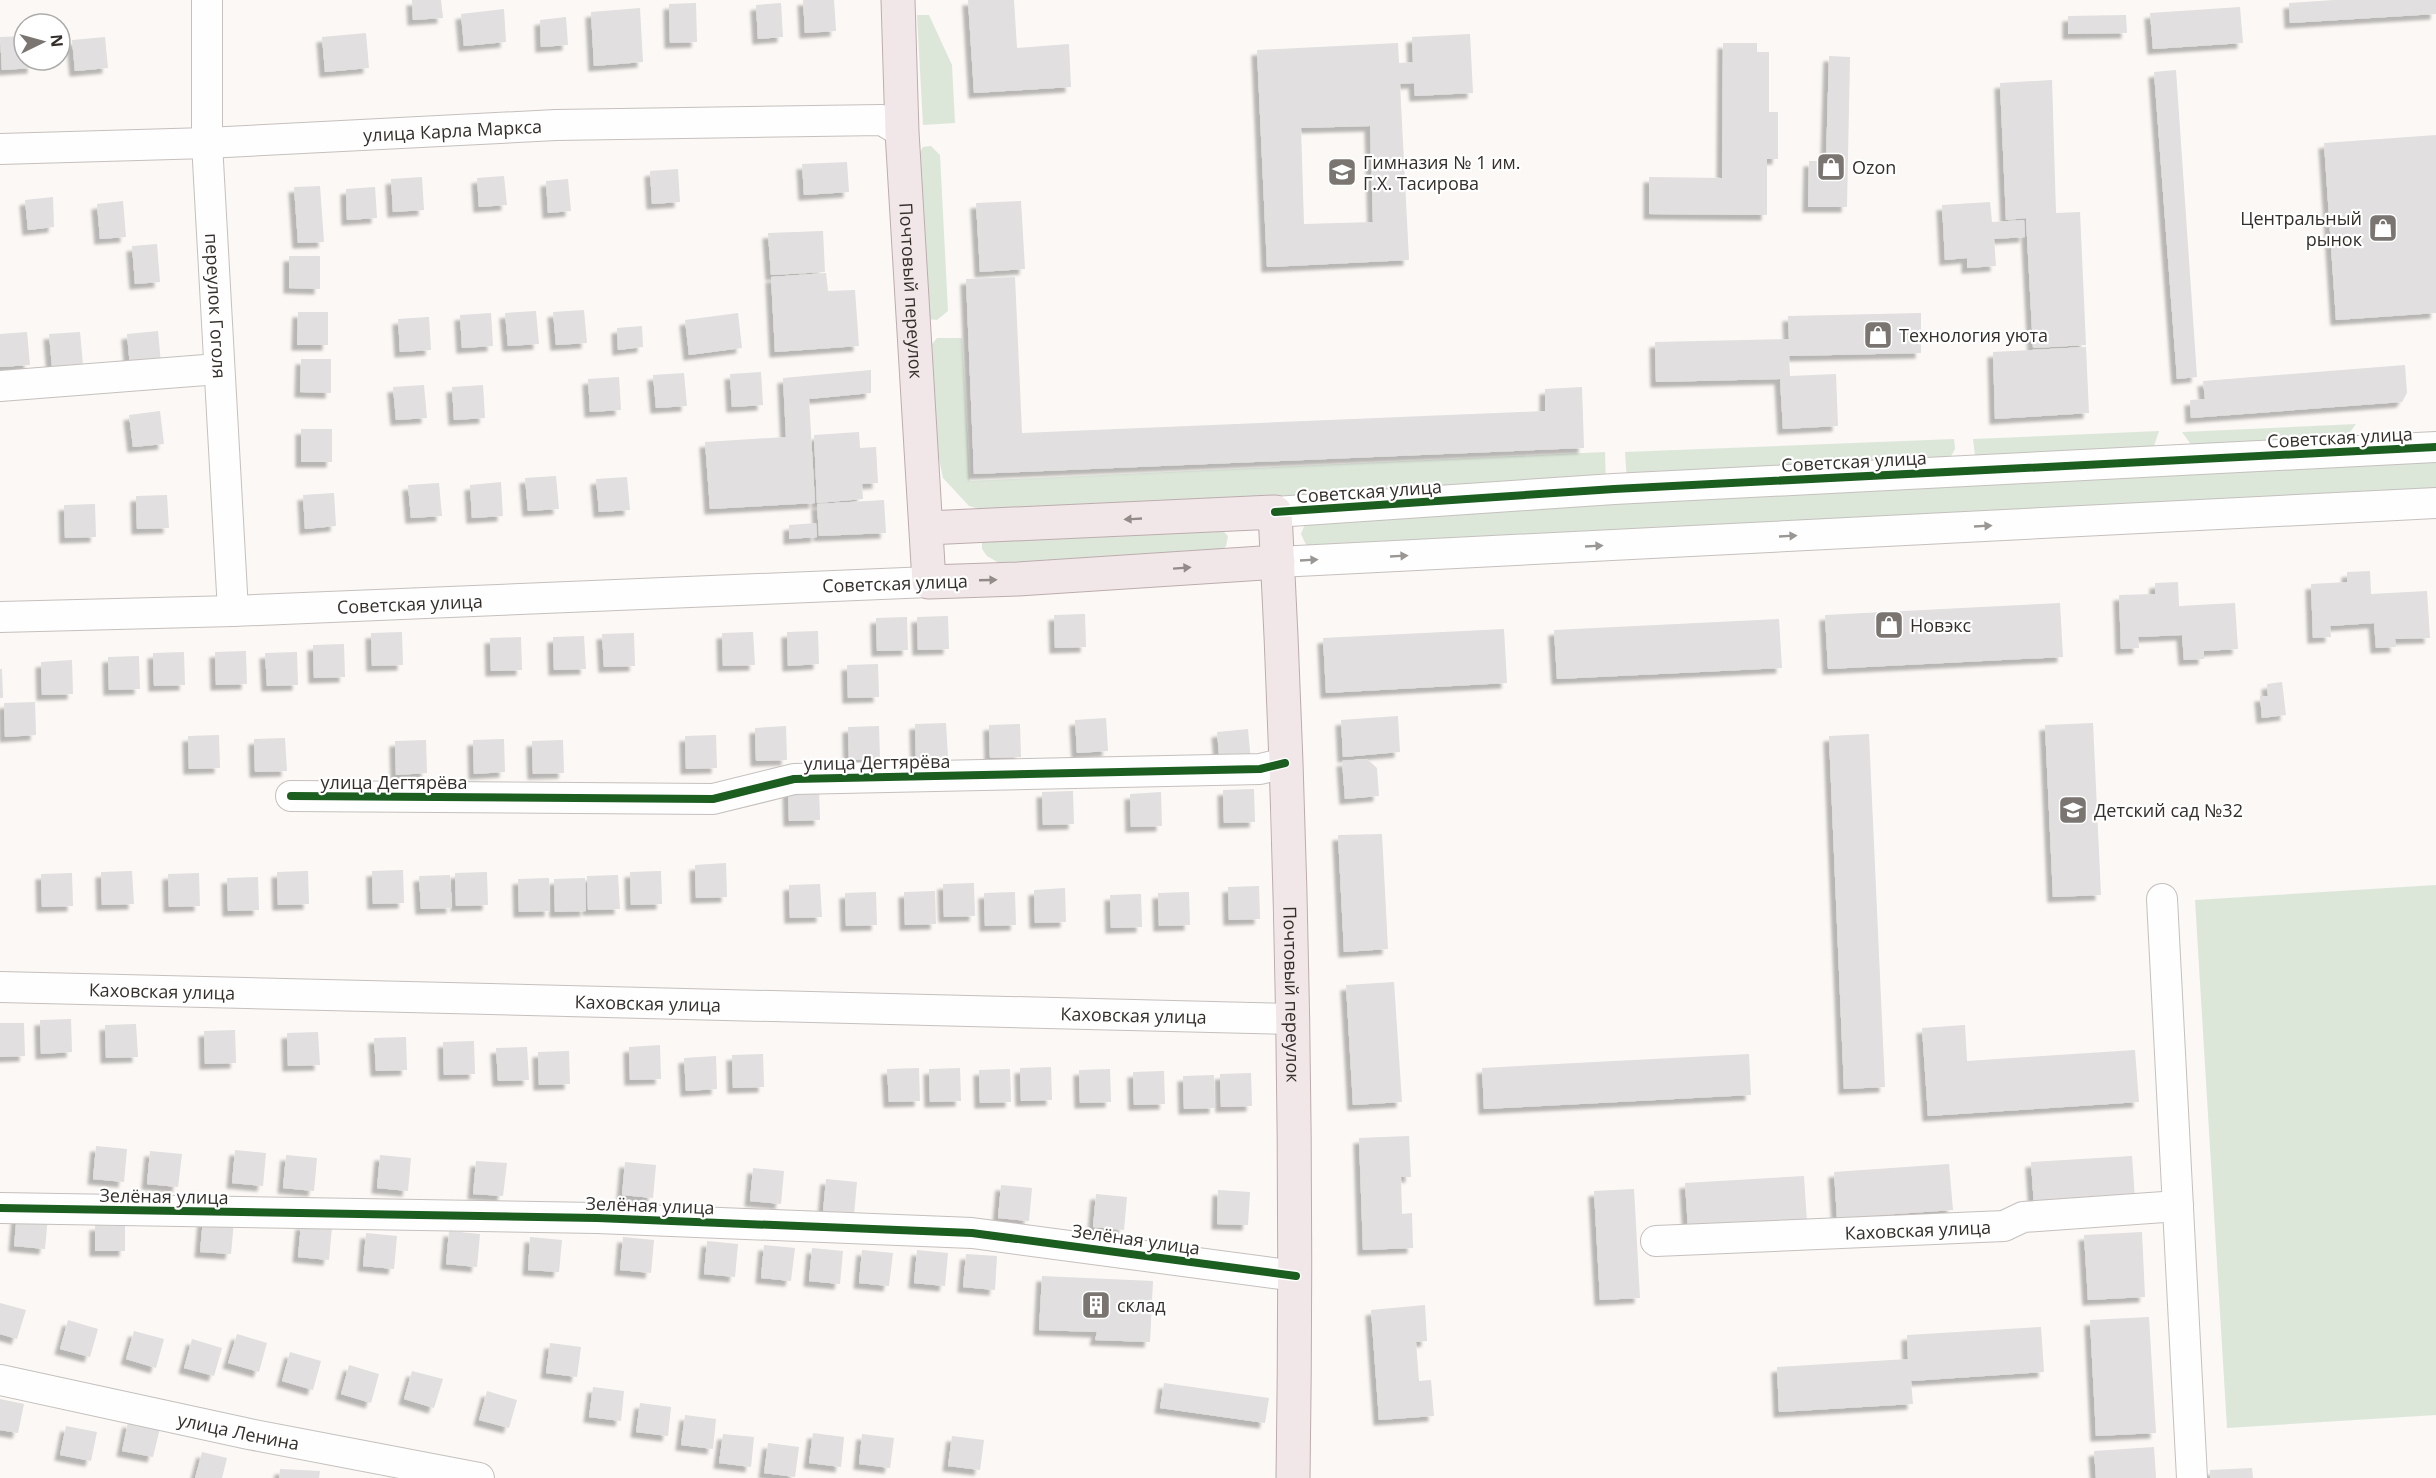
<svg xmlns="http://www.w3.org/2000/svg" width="2436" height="1478" viewBox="0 0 2436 1478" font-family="'Open Sans',sans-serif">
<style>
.green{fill:#dce7da}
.building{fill:#e1dfdf;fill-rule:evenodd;filter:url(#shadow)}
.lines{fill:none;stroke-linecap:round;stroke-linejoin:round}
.minor-casing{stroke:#c5c0bd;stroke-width:32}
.major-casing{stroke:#bdacae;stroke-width:35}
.minor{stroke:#fefefe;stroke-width:30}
.major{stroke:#f1e7e8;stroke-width:33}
.cycleway-casing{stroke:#fff;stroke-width:11}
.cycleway{stroke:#1b5e20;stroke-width:8}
.oneway{fill:#928b89}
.oneway2{fill:#999694}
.labels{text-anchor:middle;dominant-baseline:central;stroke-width:4.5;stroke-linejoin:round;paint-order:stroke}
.street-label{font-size:18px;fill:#342f2a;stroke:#fff}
.poi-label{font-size:18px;fill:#342f2a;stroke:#fff;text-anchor:start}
</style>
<defs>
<filter id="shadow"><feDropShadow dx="-5.5" dy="5.5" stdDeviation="1.5" flood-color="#0004"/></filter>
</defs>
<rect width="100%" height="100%" fill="#fbf8f5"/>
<path class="green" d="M917,15h12l23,50 3,58 -32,2z
M931,146l9,9 8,156 -11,9 -9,-1 -9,-165 4,-7z
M937,338h25l8,143 635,-29 1,31 -612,30 -25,-7 -26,-28 -6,-28 -5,-106z
M2356,424l-16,22 -143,7 -15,-21z
M2159,431l-8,24 -175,9 -3,-25z
M1954,439l1,10 -5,9 -323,24 -2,-30z
M2436,459v31l-1129,57 -6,-13 5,-13 12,-5z
M1219,527l9,9 -2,10 -5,6 -183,17 -39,-6 -12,-7 -5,-7v-7z
M2436,885v530l-209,13 -32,-528z"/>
<path class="building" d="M412,0h29l2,18 -30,2z
M803,0h31l2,31 -31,2z
M968,0h46l3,48 52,-4 2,43 -97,6z
M2334,0h102v14l-146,9 -1,-20z
M696,3l1,39 -27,1 -1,-39z
M781,3l2,34 -25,2 -2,-34z
M2240,7l3,36 -90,6 -3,-36z
M640,8l3,54 -49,4 -3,-54z
M504,9l2,33 -42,4 -3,-32z
M2126,15l1,18 -59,1v-18z
M566,17l2,28 -27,2 -1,-27z
M366,33l3,35 -44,4 -3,-35z
M1470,34l3,59 -58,3 -1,-13 -14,1 9,176 -142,7 -10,-217 141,-7 1,20 14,-1 -1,-25zM1370,126l3,96 -69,2 -3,-96z
M24,36v24h9v8l-31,2 -2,-33z
M105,37l3,31 -33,3 -3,-31z
M1723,43h34v9h12v60h9v47h-11v56l-118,-1v-37l73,1z
M1829,56l21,1 -3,150h-39l1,-46h17z
M2176,70l21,307 -20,2 -23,-307z
M2052,80l4,133 24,-1 6,133 -53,3 -7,-130 -20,2 -6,-137z
M2436,135v178l-100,7 -12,-177z
M847,162l2,30 -45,3 -2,-31z
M678,169l2,33 -28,2 -2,-33z
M504,176l3,29 -28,2 -2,-29z
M422,177l2,33 -31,2 -2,-33z
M568,179l3,32 -23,2 -2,-32z
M320,186l4,56 -26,1 -4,-56z
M375,187l2,31 -30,2 -1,-31z
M53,197l1,30 -26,3 -3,-30z
M123,201l3,36 -26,2 -3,-35z
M1021,201l4,68 -45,3 -4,-69z
M1990,202l2,20 32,-2 1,17 -31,2 2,27 -29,2v-10l-22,2 -3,-55z
M823,231l2,41 -54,3 -3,-42z
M157,244l3,38 -25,2 -3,-38z
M289,256h31v33l-31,-1z
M826,273l2,18 27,-1 4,56 -84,6 -4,-75z
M1015,277l7,156 523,-22v-22l37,-2 2,61 -610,26 -8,-195z
M584,310l3,33 -31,2 -3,-33z
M536,311l3,33 -31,2 -3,-33z
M298,312h30v33h-31z
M491,313l2,33 -31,2 -2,-33z
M738,313l4,35 -53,7 -4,-35z
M1921,313v40l-132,3 1,20 46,-2 2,52 -55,3 -3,-50 -124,3 -1,-40 134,-3 -1,-23z
M429,317l2,33 -31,2 -2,-33z
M642,326l1,21 -25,3 -1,-22z
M158,331l3,33 -31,3 -3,-33z
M27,332l3,33 -30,2v-33z
M80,332l3,33 -31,2 -3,-33z
M2086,347l3,66 -94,6 -2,-67z
M301,359h30v34l-31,-1z
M2405,365l2,28 -5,9 -211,16 -1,-18 15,-1 -2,-18z
M871,370v23l-62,6 6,104 -105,6 -5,-67 81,-5 -3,-59z
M761,372l2,33 -31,2 -2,-33z
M684,373l3,33 -31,2 -3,-33z
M619,377l2,33 -31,2 -2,-33z
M424,385l3,33 -31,2 -3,-33z
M483,385l2,33 -31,2 -2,-33z
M160,411l4,33 -31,3 -4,-32z
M301,429h31v33h-31z
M859,432l1,16 16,-1 2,36 -16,1 1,15 -46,4 -3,-68z
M556,476l3,33 -31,2 -3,-33z
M627,477l3,33 -31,2 -3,-33z
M501,482l2,34 -31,2 -2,-33z
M439,483l3,33 -31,2 -3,-33z
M334,493l2,33 -31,3 -2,-34z
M167,495l2,33 -32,1 -1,-33z
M884,500l2,33 -67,3 -2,-32z
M95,504l1,33 -31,1 -1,-33z
M816,523l1,14 -28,2v-14z
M2370,571l1,23 56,-3 3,47 -35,1 1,8 -20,1 -2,-25 -44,3 1,11 -18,1 -2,-54 36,-2v-10z
M2178,582l1,24 56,-3 3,46 -34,2v8l-20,1 -2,-25 -44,2 1,11 -18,1 -2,-54 36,-1v-11z
M2060,603l3,54 -235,12 -3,-54z
M1085,614l1,33 -31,1 -1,-33z
M948,616l1,33 -31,1 -1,-33z
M907,617l1,33 -31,1 -1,-33z
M1779,619l3,49 -225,11 -3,-49z
M1504,629l3,54 -181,10 -3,-55z
M818,631l1,33 -31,2 -1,-34z
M402,632l1,33 -31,1 -1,-33z
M753,632l2,33 -32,1 -1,-33z
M634,633l1,33 -31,1 -2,-33z
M584,636l2,33 -32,1 -1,-33z
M521,637l1,33 -31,1 -1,-33z
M344,644l1,33 -31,1 -1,-33z
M246,651l1,33 -31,1 -1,-33z
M184,652l1,33 -31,1 -1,-33z
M297,652l1,33 -31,1 -2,-33z
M139,656l1,33 -31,1 -1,-33z
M72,660l1,34 -31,1 -1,-33z
M878,664l1,33 -31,1 -1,-33z
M0,669h2l1,29h-3z
M2282,682l4,33 -24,3 -2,-22h8l-1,-12z
M35,702l1,33 -31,2 -1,-34z
M1398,716l2,36 -57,5 -2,-37z
M1106,718l2,33 -31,2 -2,-33z
M946,723l2,34 -32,1 -1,-34z
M2093,723l8,172 -48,2 -8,-172z
M1020,724l1,33 -31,1 -1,-33z
M786,726l1,34 -31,1 -1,-33z
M879,726l1,33 -31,1 -1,-33z
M1248,729l3,33 -31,3 -3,-33z
M1869,734l16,353 -41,2 -15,-353z
M219,735l1,33 -31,1 -1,-33z
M716,735l1,33 -31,1 -1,-33z
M285,738l2,33 -32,1 -1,-33z
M504,739l1,33 -31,2 -1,-34z
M426,740l1,33 -31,2 -1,-34z
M563,740l1,33 -31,1 -1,-33z
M1367,759l10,9 2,28 -34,3 -3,-38z
M819,787l1,33 -31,1 -1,-33z
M1254,789l1,33 -31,1 -1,-33z
M1073,791l1,33 -31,1 -1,-33z
M1161,792l1,34 -31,1 -1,-33z
M1382,834l6,115 -44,3 -6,-117z
M726,863l1,34 -31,1 -1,-33z
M403,870l1,33 -31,1 -1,-33z
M132,871l2,33 -32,1 -1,-33z
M308,871l1,33 -31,1 -1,-33z
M661,871l1,33 -31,1 -1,-33z
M487,872l1,33 -32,1 -1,-33z
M72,873l1,33 -31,1 -1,-33z
M199,873l1,33 -31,1 -1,-33z
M450,875l2,33 -31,1 -2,-33z
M618,875l2,34 -32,1 -1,-34z
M258,877l1,33 -31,1 -1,-33z
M549,878l1,33 -31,1 -1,-33z
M585,878l1,33 -31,1 -1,-33z
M974,883l1,33 -31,1 -1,-33z
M820,884l2,33 -32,1 -1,-33z
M1259,886l1,33 -31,1 -1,-33z
M1065,888l1,34 -31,1 -1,-33z
M935,891l1,33 -31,1 -1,-33z
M876,892l1,33 -31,1 -1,-33z
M1015,892l1,33 -31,1 -1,-33z
M1189,892l1,33 -31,1 -1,-33z
M1141,894l1,33 -31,1 -1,-33z
M1394,982l8,120 -49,3 -7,-120z
M71,1019l1,33 -31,2 -1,-34z
M0,1023h24l1,33 -25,1z
M136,1024l2,33 -32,1 -1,-33z
M1965,1025l2,36 168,-11 4,52 -211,14 -6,-88z
M235,1030l1,33 -31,1 -1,-33z
M318,1032l2,33 -32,1 -1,-33z
M406,1037l1,33 -31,1 -2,-33z
M474,1041l1,33 -31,1 -1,-33z
M660,1045l1,34 -31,1 -1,-33z
M527,1047l2,33 -31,1 -2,-33z
M569,1051l1,33 -31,1 -1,-33z
M763,1054l1,33 -31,1 -1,-33z
M1749,1054l2,41 -267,14 -2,-41z
M716,1056l1,33 -31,2 -2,-33z
M1051,1067l1,33 -31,1 -1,-33z
M919,1068l1,33 -31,1 -2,-33z
M960,1068l1,33 -31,1 -1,-33z
M1010,1069l1,33 -31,1 -1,-33z
M1110,1069l1,33 -31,1 -1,-33z
M1164,1071l1,33 -31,1 -1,-33z
M1251,1073l1,33 -31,1 -1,-33z
M1214,1075l1,33 -31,1 -1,-33z
M1409,1136l2,41h-10l1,37 10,-1 1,35 -50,2 -4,-112z
M96,1146l31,3 -3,33 -31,-3z
M235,1150l31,3 -3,33 -31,-3z
M150,1151l32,3 -4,33 -31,-3z
M286,1155l31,3 -3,33 -31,-3z
M380,1155l31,3 -3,33 -31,-3z
M2132,1156l3,43 -101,7 -3,-44z
M476,1161l31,2 -4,33 -30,-2z
M625,1162l31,3 -3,33 -31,-3z
M1949,1164l4,46 -116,8 -3,-46z
M753,1168l31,3 -3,33 -31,-3z
M1804,1176l3,46 -119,7 -3,-46z
M826,1179l31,3 -3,33 -31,-3z
M1001,1185l31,3 -3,33 -31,-3z
M1634,1189l6,109 -40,2 -6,-109z
M1218,1190l32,2 -2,33 -31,-1z
M1096,1194l31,3 -3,33 -31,-3z
M17,1213l31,3 -3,33 -31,-3z
M203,1219l31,2 -3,33 -31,-2z
M301,1224l31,3 -3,33 -31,-3z
M95,1225l30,1v25h-30z
M449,1231l31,3 -3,33 -31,-3z
M2142,1232l3,65 -57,3 -4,-65z
M366,1233l31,3 -3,33 -31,-3z
M530,1237l32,3 -3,32 -31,-2z
M623,1237l31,3 -3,33 -31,-3z
M707,1241l31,3 -3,33 -31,-3z
M764,1245l31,3 -4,33 -30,-3z
M812,1248l31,3 -3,33 -31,-3z
M862,1250l31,3 -4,33 -30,-3z
M917,1250l31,3 -3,33 -31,-3z
M966,1254l31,2 -2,34 -32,-3z
M1042,1276l111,5 -3,61 -55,-2 2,-8 -58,-2z
M0,1303l26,7 -9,29 -17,-5z
M1425,1305l2,36 -11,1 3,39 12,-1 3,36 -55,4 -8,-110z
M2149,1317l7,116 -60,3 -6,-116z
M68,1320l30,9 -8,28 -30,-8z
M2041,1327l3,45 -133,9 2,23 -134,8 -2,-45 131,-8 -1,-24z
M134,1331l30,8 -8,29 -30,-9z
M237,1334l30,9 -8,29 -31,-9z
M192,1339l30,9 -8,28 -30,-8z
M550,1343l31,4 -4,30 -31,-4z
M290,1352l31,9 -8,29 -31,-9z
M349,1365l30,9 -8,29 -30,-9z
M412,1371l31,8 -9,29 -30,-9z
M1164,1383l105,15 -4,25 -105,-15z
M593,1387l31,4 -3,30 -32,-4z
M487,1391l30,9 -8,28 -30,-8z
M0,1399l24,5 -6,29 -18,-3z
M640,1403l31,4 -3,29 -32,-4z
M685,1415l31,4 -3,30 -32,-4z
M128,1422l32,6 -7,29 -31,-6z
M66,1426l31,6 -6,29 -31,-6z
M813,1433l31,4 -3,30 -32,-4z
M723,1434l31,3 -3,30 -32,-4z
M862,1434l32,4 -4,30 -31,-4z
M952,1436l32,4 -4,30 -32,-4z
M768,1443l31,4 -4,30 -31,-4z
M2154,1447l2,31h-60l-2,-27z
M202,1452l25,6 -5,20h-27z
M2252,1468l1,10h-43v-8z
M280,1469l40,2 -1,7h-40z"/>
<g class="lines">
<g class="minor-casing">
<g id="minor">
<path id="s1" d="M207,0v143l26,468"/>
<path id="s2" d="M0,149l207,-6 349,-18 326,-5 20,12"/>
<path d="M0,386l218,-17"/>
<path d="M1275,512l339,-23 822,-42"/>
<path d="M1278,562l1158,-59"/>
<path id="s3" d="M0,617l233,-6 696,-29"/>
<path d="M291,796l422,3 81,-20 466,-10 25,-6"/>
<path d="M2162,899l30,579"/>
<path id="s4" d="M0,987l1294,32"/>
<path d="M0,1208l597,10 375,15 324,43"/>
<path id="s5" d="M1656,1241l348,-15 19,-9 155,-11"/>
<path id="s6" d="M0,1380l249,54 230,44"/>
</g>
</g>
<g class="major-casing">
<g id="major">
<path id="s7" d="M898,0l4,132 27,450 89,-3 260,-17"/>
<path id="s8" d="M927,528l348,-16c17,322 23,644 18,966"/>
</g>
</g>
<use href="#minor" class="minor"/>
<use href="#major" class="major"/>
<g class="cycleway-casing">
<path id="cycleway" d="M1275,512l339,-23 822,-42
M291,796l422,3 81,-20 466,-10 25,-6
M0,1208l597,10 375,15 324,43"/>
</g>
<use href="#cycleway" class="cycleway"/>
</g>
<defs><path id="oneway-solid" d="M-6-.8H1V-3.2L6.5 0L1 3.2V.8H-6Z" transform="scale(1.5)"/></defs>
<g class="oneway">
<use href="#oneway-solid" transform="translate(1133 519) rotate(177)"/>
<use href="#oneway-solid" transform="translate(1182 568) rotate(-4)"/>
<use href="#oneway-solid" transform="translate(988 580) rotate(-2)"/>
</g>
<g class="oneway2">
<use href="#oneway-solid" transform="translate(1983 526) rotate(-3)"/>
<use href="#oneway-solid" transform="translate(1788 536) rotate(-3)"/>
<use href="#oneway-solid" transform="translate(1594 546) rotate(-3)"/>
<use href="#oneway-solid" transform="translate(1399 556) rotate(-3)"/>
<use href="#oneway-solid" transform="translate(1309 560) rotate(-3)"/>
</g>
<defs>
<g id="shop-square" transform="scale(1.5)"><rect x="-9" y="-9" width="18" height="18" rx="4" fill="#7a7571" stroke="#fff"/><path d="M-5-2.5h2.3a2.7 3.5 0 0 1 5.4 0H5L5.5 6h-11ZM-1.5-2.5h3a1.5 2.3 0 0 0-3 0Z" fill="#fff"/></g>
<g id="school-square" transform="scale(1.5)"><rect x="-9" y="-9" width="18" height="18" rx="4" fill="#7a7571" stroke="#fff"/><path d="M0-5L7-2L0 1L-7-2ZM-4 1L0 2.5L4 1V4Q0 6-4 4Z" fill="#fff"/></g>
<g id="building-square" transform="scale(1.5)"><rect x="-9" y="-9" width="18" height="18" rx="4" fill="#7a7571" stroke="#fff"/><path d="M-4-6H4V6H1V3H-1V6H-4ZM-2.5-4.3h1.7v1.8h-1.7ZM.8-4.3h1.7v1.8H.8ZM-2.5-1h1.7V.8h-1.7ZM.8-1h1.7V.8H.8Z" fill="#fff"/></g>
</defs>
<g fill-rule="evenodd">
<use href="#shop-square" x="1831" y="167"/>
<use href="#school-square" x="1342" y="172"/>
<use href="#shop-square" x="2383" y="228"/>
<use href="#shop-square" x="1878" y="335"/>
<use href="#shop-square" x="1889" y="625"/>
<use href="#school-square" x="2073" y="810"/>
<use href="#building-square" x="1096" y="1305"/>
</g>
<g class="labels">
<g class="street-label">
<text stroke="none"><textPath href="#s2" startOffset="453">улица Карла Маркса</textPath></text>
<text stroke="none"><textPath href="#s7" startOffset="291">Почтовый переулок</textPath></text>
<text stroke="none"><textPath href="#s1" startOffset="306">переулок Гоголя</textPath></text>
<text transform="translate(2340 437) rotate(-3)">Советская улица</text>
<text transform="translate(1854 461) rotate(-3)">Советская улица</text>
<text transform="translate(1369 491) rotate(-4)">Советская улица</text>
<text transform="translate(895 583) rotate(-2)">Советская улица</text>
<text stroke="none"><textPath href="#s3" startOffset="410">Советская улица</textPath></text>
<text transform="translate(877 762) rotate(-1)">улица Дегтярёва</text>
<text x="394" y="782">улица Дегтярёва</text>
<text stroke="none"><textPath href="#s4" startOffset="162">Каховская улица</textPath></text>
<text stroke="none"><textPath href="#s8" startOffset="831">Почтовый переулок</textPath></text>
<text stroke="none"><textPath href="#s4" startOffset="648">Каховская улица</textPath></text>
<text stroke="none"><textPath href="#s4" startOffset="1134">Каховская улица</textPath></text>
<text transform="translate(164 1196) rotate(1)">Зелёная улица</text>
<text transform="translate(650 1205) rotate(2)">Зелёная улица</text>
<text stroke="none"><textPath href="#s5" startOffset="262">Каховская улица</textPath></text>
<text transform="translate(1136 1239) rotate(8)">Зелёная улица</text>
<text stroke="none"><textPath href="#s6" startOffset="244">улица Ленина</textPath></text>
</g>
<g class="poi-label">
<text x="1363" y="162">Гимназия № 1 им.<tspan x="1363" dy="21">Г.Х. Тасирова</tspan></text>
<text x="1852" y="167">Ozon</text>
<text x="2362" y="218" text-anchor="end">Центральный<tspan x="2362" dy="21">рынок</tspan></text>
<text x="1899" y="335">Технология уюта</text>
<text x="1910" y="625">Новэкс</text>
<text x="2094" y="810">Детский сад №32</text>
<text x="1117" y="1305">склад</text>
</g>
</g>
<g transform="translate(42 42) rotate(85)"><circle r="28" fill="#ffffff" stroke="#aeacaa" stroke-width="1.5"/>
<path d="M0-4.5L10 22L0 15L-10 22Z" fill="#7a7571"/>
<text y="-9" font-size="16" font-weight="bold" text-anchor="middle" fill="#342f2a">N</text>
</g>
</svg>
